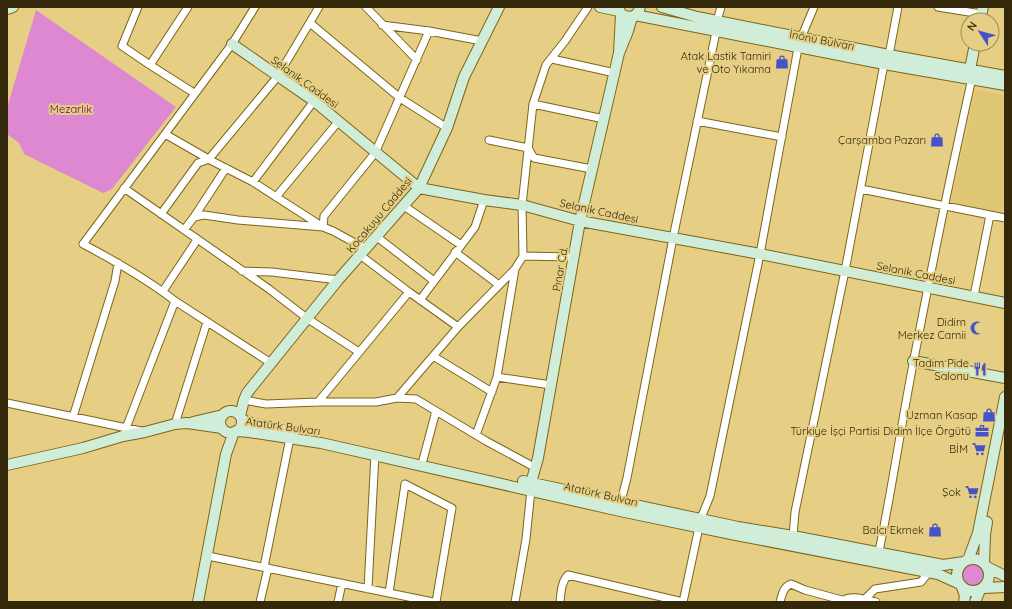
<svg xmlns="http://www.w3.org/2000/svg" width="1012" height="609" viewBox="0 0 1012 609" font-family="Quicksand,sans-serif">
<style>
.built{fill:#e0c775}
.green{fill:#de88d1}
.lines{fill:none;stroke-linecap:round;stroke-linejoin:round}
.street-casing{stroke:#7b6618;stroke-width:9}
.secondary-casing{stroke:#7b6618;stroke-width:12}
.street{stroke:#fff;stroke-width:7}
.secondary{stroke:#d0edda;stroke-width:10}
.labels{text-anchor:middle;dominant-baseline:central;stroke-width:4;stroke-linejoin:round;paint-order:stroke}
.street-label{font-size:11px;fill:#33290a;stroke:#e6cf85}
.poi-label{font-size:11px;fill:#33290a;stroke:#e6cf85;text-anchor:end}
.park-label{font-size:11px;fill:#600057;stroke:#e6cf85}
</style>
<rect width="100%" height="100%" fill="#e6cf85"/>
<path class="built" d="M975,89l30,6v105l-3,13 -51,-11z"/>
<path class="green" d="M36,10l140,97 -64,82 -9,4 -79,-39 -5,-11 -12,-9v-26z
M961 576a12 12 0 1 1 24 0a12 12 0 1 1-24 0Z"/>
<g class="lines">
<g class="street-casing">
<path id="street" d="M138,7l-16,39 28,19 44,28
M255,7l-23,37 -149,200c32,17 64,35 92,57l96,62
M366,7l51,53
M938,7l43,7
M717,21l4,-14
M310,23l90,75 47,30
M382,25l47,6 53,10
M801,38l13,-31
M889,55l9,-48
M552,59l63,14
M150,65l38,-58
M533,104l71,15
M697,121l85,16
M165,134l47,27 41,21 70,45 1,-11 51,-63 54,-122
M489,140l39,8 6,10 58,11
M253,182l61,-81
M124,188l145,101 39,30 51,33
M861,189l144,29
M276,197l62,-75
M404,206l57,39
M161,214l37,-51 11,-4 69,-83 41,-69
M194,217l32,-49
M184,230l10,-13 10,-2 34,5 85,7 10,4 33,18
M377,237l57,44
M455,252l44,33
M360,255l49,37 49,35
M523,256l51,1
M242,271l30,1 66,8
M163,291l34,-51
M974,296l16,-81
M420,300l55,-73 9,-27
M433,356l59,36
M497,377l54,8
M397,398l61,-71 57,-58 8,-13 -1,-51 11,-101 13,-39 19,-24 23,-34
M244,400l22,4 52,-2h58l21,-4 19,1 70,42 50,27
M318,402l91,-110
M7,403l134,28
M73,417l42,-136 3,-18
M175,424l32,-102
M476,435l21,-58 18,-108
M123,436l52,-135
M423,460l13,-49
M621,501l6,-23 46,-240 43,-206
M793,536l2,-24 50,-241 39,-207
M208,556l225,46
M878,556c14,-66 23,-131 36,-197 18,-94 37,-187 58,-281
M264,567l26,-129
M368,589l7,-135
M389,593l16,-109 47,24 -16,94
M865,599l10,-10 46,-7 8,-10
M260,602l8,-34
M338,602l4,-19
M515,602l11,-63 5,-49
M560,602c1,-9 1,-20 8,-27l115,27
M683,602l18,-84 9,-22 50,-242 38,-206
M780,602c2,-7 3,-15 11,-18l14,6 37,10
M840,602c11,-8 24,-3 36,0"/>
</g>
<g class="secondary-casing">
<path id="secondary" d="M600,7l19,4
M618,7l3,7c9,6 17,2 19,-7
M662,7l35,10 192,38 116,21
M7,9l6,-2
M621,14l-2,39 9,-22 4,-14
M635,15l249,49 121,21
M980,20l3,-13
M232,44l82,57 105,87 65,12 38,5 58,16 180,33 245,49
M970,69l5,-25
M913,361l92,17
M220 422a11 11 0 1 1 22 0a11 11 0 1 1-22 0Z
M240,416l4,-16 3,-7 91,-113 81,-92 28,-60 17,-51 35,-70
M242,420l16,5 36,7
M193,422l30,-7
M236,431l13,1 72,11 299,68 116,24 202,39 22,10
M7,465l76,-17 40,-12 22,-4 30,-8 12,-1 35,5
M523,481l215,46 55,9 150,29 21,-3
M531,488v-5l7,-25 42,-237 39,-168
M957 575a16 16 0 1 1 32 0a16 16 0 1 1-32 0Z
M968,560l10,-27 27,-136
M984,563l1,-28 2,-13
M987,567l18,9
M962,587l3,9 -1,6
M984,588l21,-1
M198,602l28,-148 8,-22
M975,602l5,-12"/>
</g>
<use href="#street" class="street"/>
<use href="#secondary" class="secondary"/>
</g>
<defs>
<g id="shop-bare" transform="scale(1.08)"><path d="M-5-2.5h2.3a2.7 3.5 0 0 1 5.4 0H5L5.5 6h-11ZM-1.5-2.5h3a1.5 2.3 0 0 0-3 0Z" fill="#4553c7" stroke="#e6cf85" stroke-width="2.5" paint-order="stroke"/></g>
<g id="mosque-bare" transform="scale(1.08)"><path d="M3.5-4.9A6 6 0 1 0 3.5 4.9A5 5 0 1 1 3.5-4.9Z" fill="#4553c7" stroke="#e6cf85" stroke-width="2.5" paint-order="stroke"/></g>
<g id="restaurant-bare" transform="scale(1.08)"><path d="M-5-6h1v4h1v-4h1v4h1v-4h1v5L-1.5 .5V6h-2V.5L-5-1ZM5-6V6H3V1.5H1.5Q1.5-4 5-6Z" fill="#4553c7" stroke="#e6cf85" stroke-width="2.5" paint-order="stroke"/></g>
<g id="office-bare" transform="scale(1.08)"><path d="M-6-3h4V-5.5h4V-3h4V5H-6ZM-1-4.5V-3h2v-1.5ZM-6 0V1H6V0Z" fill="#4553c7" stroke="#e6cf85" stroke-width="2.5" paint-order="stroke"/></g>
<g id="supermarket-bare" transform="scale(1.08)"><path d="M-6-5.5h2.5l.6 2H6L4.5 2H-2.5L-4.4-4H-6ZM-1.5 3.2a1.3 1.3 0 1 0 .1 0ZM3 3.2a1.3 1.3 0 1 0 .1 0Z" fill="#4553c7" stroke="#e6cf85" stroke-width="2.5" paint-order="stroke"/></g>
</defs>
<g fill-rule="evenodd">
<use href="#shop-bare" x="782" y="62"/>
<use href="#shop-bare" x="937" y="140"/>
<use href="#mosque-bare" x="977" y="328"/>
<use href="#restaurant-bare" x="980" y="369"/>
<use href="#shop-bare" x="989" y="415"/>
<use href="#office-bare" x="982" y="431"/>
<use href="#supermarket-bare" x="979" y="449"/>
<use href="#supermarket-bare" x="972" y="492"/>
<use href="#shop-bare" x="935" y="530"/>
</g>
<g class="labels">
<g class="street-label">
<text transform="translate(822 40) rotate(11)">İnönü Bulvarı</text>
<text transform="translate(305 82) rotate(36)">Selanik Caddesi</text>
<text transform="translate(599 211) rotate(12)">Selanik Caddesi</text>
<text transform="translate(379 215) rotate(-50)">Kocakuyu Caddesi</text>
<text transform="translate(560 269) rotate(-80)">Pınar Cd.</text>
<text transform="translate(916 273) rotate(11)">Selanik Caddesi</text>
<text transform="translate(283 426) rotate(8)">Atatürk Bulvarı</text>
<text transform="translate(601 494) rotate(13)">Atatürk Bulvarı</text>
</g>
<g class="poi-label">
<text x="771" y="56">Atak Lastik Tamiri<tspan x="771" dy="13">ve Oto Yıkama</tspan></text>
<text x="926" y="140">Çarşamba Pazarı</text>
<text x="966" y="322">Didim<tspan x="966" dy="13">Merkez Camii</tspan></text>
<text x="969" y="363">Tadım Pide<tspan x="969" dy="13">Salonu</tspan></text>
<text x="978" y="415">Uzman Kasap</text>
<text x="971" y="431">Türkiye İşçi Partisi Didim İlçe Örgütü</text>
<text x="968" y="449">BİM</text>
<text x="961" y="492">Şok</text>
<text x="924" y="530">Balcı Ekmek</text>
</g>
<g class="park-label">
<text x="71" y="109">Mezarlık</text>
</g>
</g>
<rect width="1012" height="609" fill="none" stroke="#33290a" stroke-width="16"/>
<g transform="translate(980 32) rotate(306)"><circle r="19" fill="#e6cf85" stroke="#9e8d54"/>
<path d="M0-3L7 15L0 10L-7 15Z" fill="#4553c7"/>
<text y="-6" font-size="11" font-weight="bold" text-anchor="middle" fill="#33290a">N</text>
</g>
</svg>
